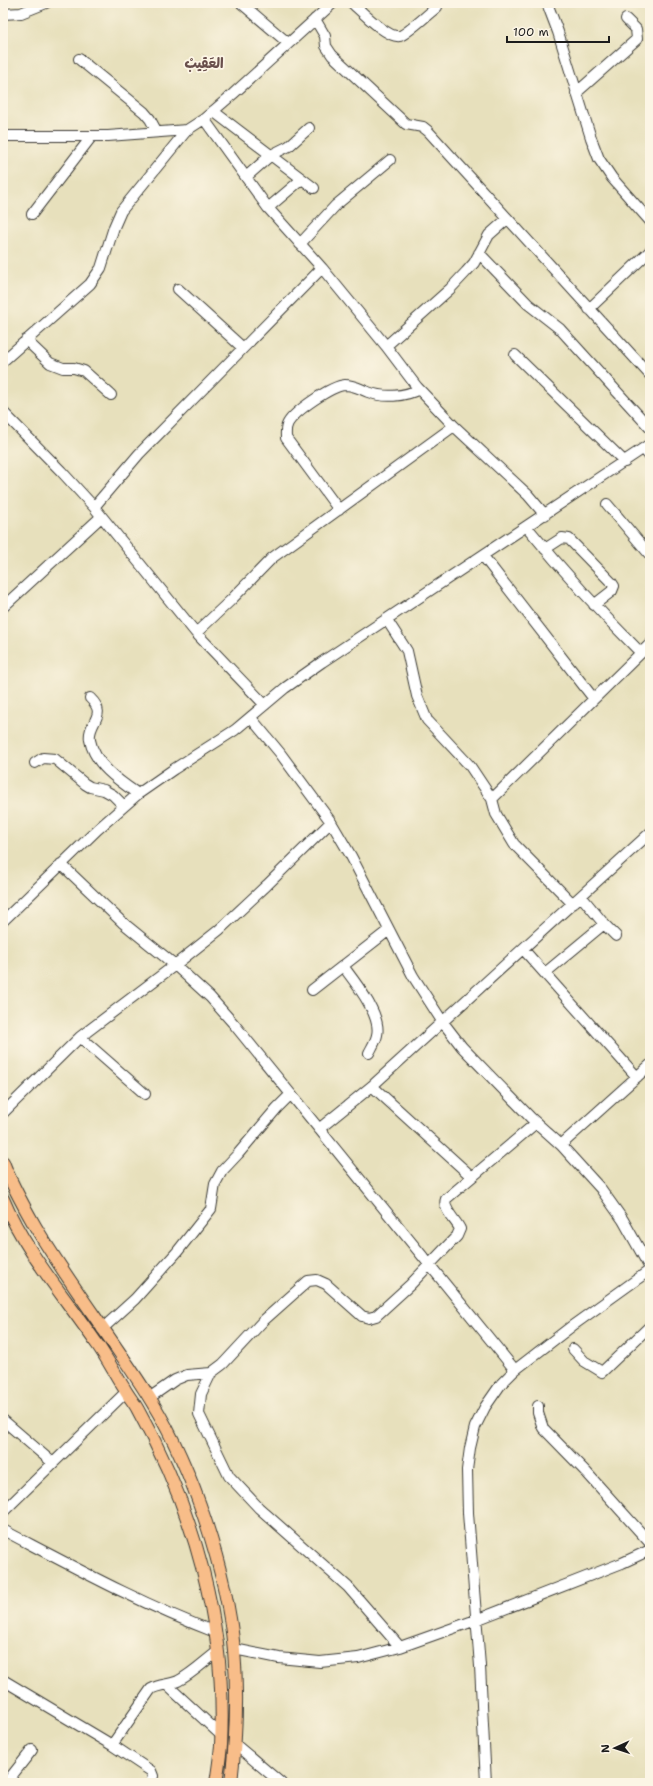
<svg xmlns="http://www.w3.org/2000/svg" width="653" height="1786" viewBox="0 0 653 1786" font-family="'Shantell Sans','Playpen Sans Arabic',sans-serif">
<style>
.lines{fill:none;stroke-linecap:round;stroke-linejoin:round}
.minor-casing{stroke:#3a3934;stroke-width:12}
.major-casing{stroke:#3a3934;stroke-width:14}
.minor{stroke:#fff;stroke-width:10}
.major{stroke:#f8bd89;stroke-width:12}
.labels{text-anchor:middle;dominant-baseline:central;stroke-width:3.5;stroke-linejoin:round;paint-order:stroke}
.district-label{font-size:14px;font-weight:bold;fill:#694f4c;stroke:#fcf5e5}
</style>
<rect width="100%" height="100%" fill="#fcf5e5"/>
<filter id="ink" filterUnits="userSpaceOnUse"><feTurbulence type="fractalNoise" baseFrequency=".025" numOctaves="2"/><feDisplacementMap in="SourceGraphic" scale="8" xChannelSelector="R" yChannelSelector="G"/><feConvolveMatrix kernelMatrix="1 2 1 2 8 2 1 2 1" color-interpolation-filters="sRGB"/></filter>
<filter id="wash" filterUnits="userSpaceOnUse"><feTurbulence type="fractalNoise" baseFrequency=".012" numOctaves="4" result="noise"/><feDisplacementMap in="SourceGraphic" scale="16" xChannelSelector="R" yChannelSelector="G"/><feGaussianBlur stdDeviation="0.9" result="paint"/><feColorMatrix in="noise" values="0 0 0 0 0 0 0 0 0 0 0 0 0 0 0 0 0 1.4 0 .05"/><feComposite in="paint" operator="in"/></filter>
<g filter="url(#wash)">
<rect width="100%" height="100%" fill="#e7e0bc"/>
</g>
<g filter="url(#ink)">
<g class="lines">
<g class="minor-casing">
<path id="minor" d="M241,3l47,40
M352,3c9,8 36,36 48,33 8,-3 29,-23 37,-29
M547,3l11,29 33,106 8,21 13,19 38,43
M3,14l18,-1 25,-10
M315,19l10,17 1,10 6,9 74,69 17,3 5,4 222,244
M79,59l65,53 6,7 7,13
M576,93l61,-54 -1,-10 -10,-10
M213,111l101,77
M204,119l64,89 54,60 64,78 31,41 37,39 74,69 17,20
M3,136h105l79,-6 17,-11 29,-25 100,-91
M246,177l25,-22 18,-9 20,-18
M268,208l34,-29
M32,214l60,-78
M300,244l36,-39 54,-45
M479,253l49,51 32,25 90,99
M178,289l65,59
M589,309l61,-58
M26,340l24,23 13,5h11l10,3 27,24
M386,346l64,-57 16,-17 8,-9 15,-28 18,-16
M515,355l110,107
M3,361l87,-77 11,-16 13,-41 7,-16 66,-81
M3,412l58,59 33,36 102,126 69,72
M644,449l6,8
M607,504l43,51
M94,507l45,-53 183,-186
M339,510l-53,-72c0,-5 -1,-10 2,-15 7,-12 43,-37 57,-38 9,0 15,4 23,7 15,6 37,5 51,-3
M527,527c36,44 74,86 114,126
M545,549l17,-11 7,1 43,44 2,3 -2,5 -18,14
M483,556l111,143
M3,607l98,-90
M387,620l20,31 10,45 10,24 43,46 22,33 4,15 18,30 59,60
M196,633l34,-32 42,-43 182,-132
M90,698c19,18 -3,24 0,42 4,24 29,41 48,54
M251,718l29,35 51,69 20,34 62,120 29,45 20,26 69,71 30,27 40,44 22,31 27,48
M35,763l8,-5 12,1 30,25 5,3 14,3 9,5 11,11
M492,799l158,-155
M61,864l61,58 53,43 35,32 23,26 282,347
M3,921l95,-92 40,-35 36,-25 61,-39 50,-42 37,-26 328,-218
M604,924l12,12
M523,949l114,128
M343,966c11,15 39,49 34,69 -1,6 -5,12 -8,18
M545,973l59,-49 -23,-28
M312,990l77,-60
M80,1037l65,57
M372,1086l100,91
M3,1113l77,-76 95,-72 44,-35 48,-45 64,-63
M319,1129l53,-43 278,-253
M561,1145l89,-80
M102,1329l33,-30 42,-47 34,-43 4,-25 7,-13 16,-17 39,-46 14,-14
M573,1349l11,12 18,11 48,-46
M211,1373l-10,21 -2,20 30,62 30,32 89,79 52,60
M149,1398l26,-18 12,-5 24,-2 12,-9 40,-43 45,-40 9,-1 9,4 36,32 7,2 7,-2 34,-31 47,-49 3,-7c-4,-9 -18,-20 -14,-30l90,-76
M538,1406v7l5,15 44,45 63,70
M3,1420l50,43
M3,1512l123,-120
M3,1530c69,36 138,74 212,102
M234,1649l45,9 41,4 38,-4 42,-11 76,-27 146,-57 28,-13
M3,1680l109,65 39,26 2,5 -2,7
M167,1685l54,50
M112,1745l39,-56c9,-5 18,-4 27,-8 14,-7 27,-20 39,-29
M236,1745l45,38
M6,1783l26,-33
M486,1783l-6,-117 -12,-153 -1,-43 3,-22 5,-21 10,-20 16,-23 14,-14 57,-44 78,-56"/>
</g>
<g class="major-casing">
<path id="major" d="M3,1162c8,22 20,43 32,64 36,61 80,116 117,176 41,67 75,170 82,248 4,44 2,89 -3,133
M3,1199c22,53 62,98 94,145 10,14 18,30 27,44 4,8 10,14 14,22 57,102 89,217 83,335 -1,12 -3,25 -5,38"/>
</g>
<use href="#minor" class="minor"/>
<use href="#major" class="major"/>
</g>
</g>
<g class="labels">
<g class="district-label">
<text x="204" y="63">العَقِيبْ</text>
</g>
</g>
<rect width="653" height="1786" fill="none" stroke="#fcf5e5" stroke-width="16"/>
<g transform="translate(615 1748) rotate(267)" stroke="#fcf5e5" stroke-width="3" paint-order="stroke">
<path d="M0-3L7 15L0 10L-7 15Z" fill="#1c1c1c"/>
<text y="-6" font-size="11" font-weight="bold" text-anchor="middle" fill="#1c1c1c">N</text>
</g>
<path d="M507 36v6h102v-6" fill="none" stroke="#1c1c1c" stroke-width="2"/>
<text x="513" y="36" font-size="12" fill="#1c1c1c" stroke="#fcf5e5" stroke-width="3" paint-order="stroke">100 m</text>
</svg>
